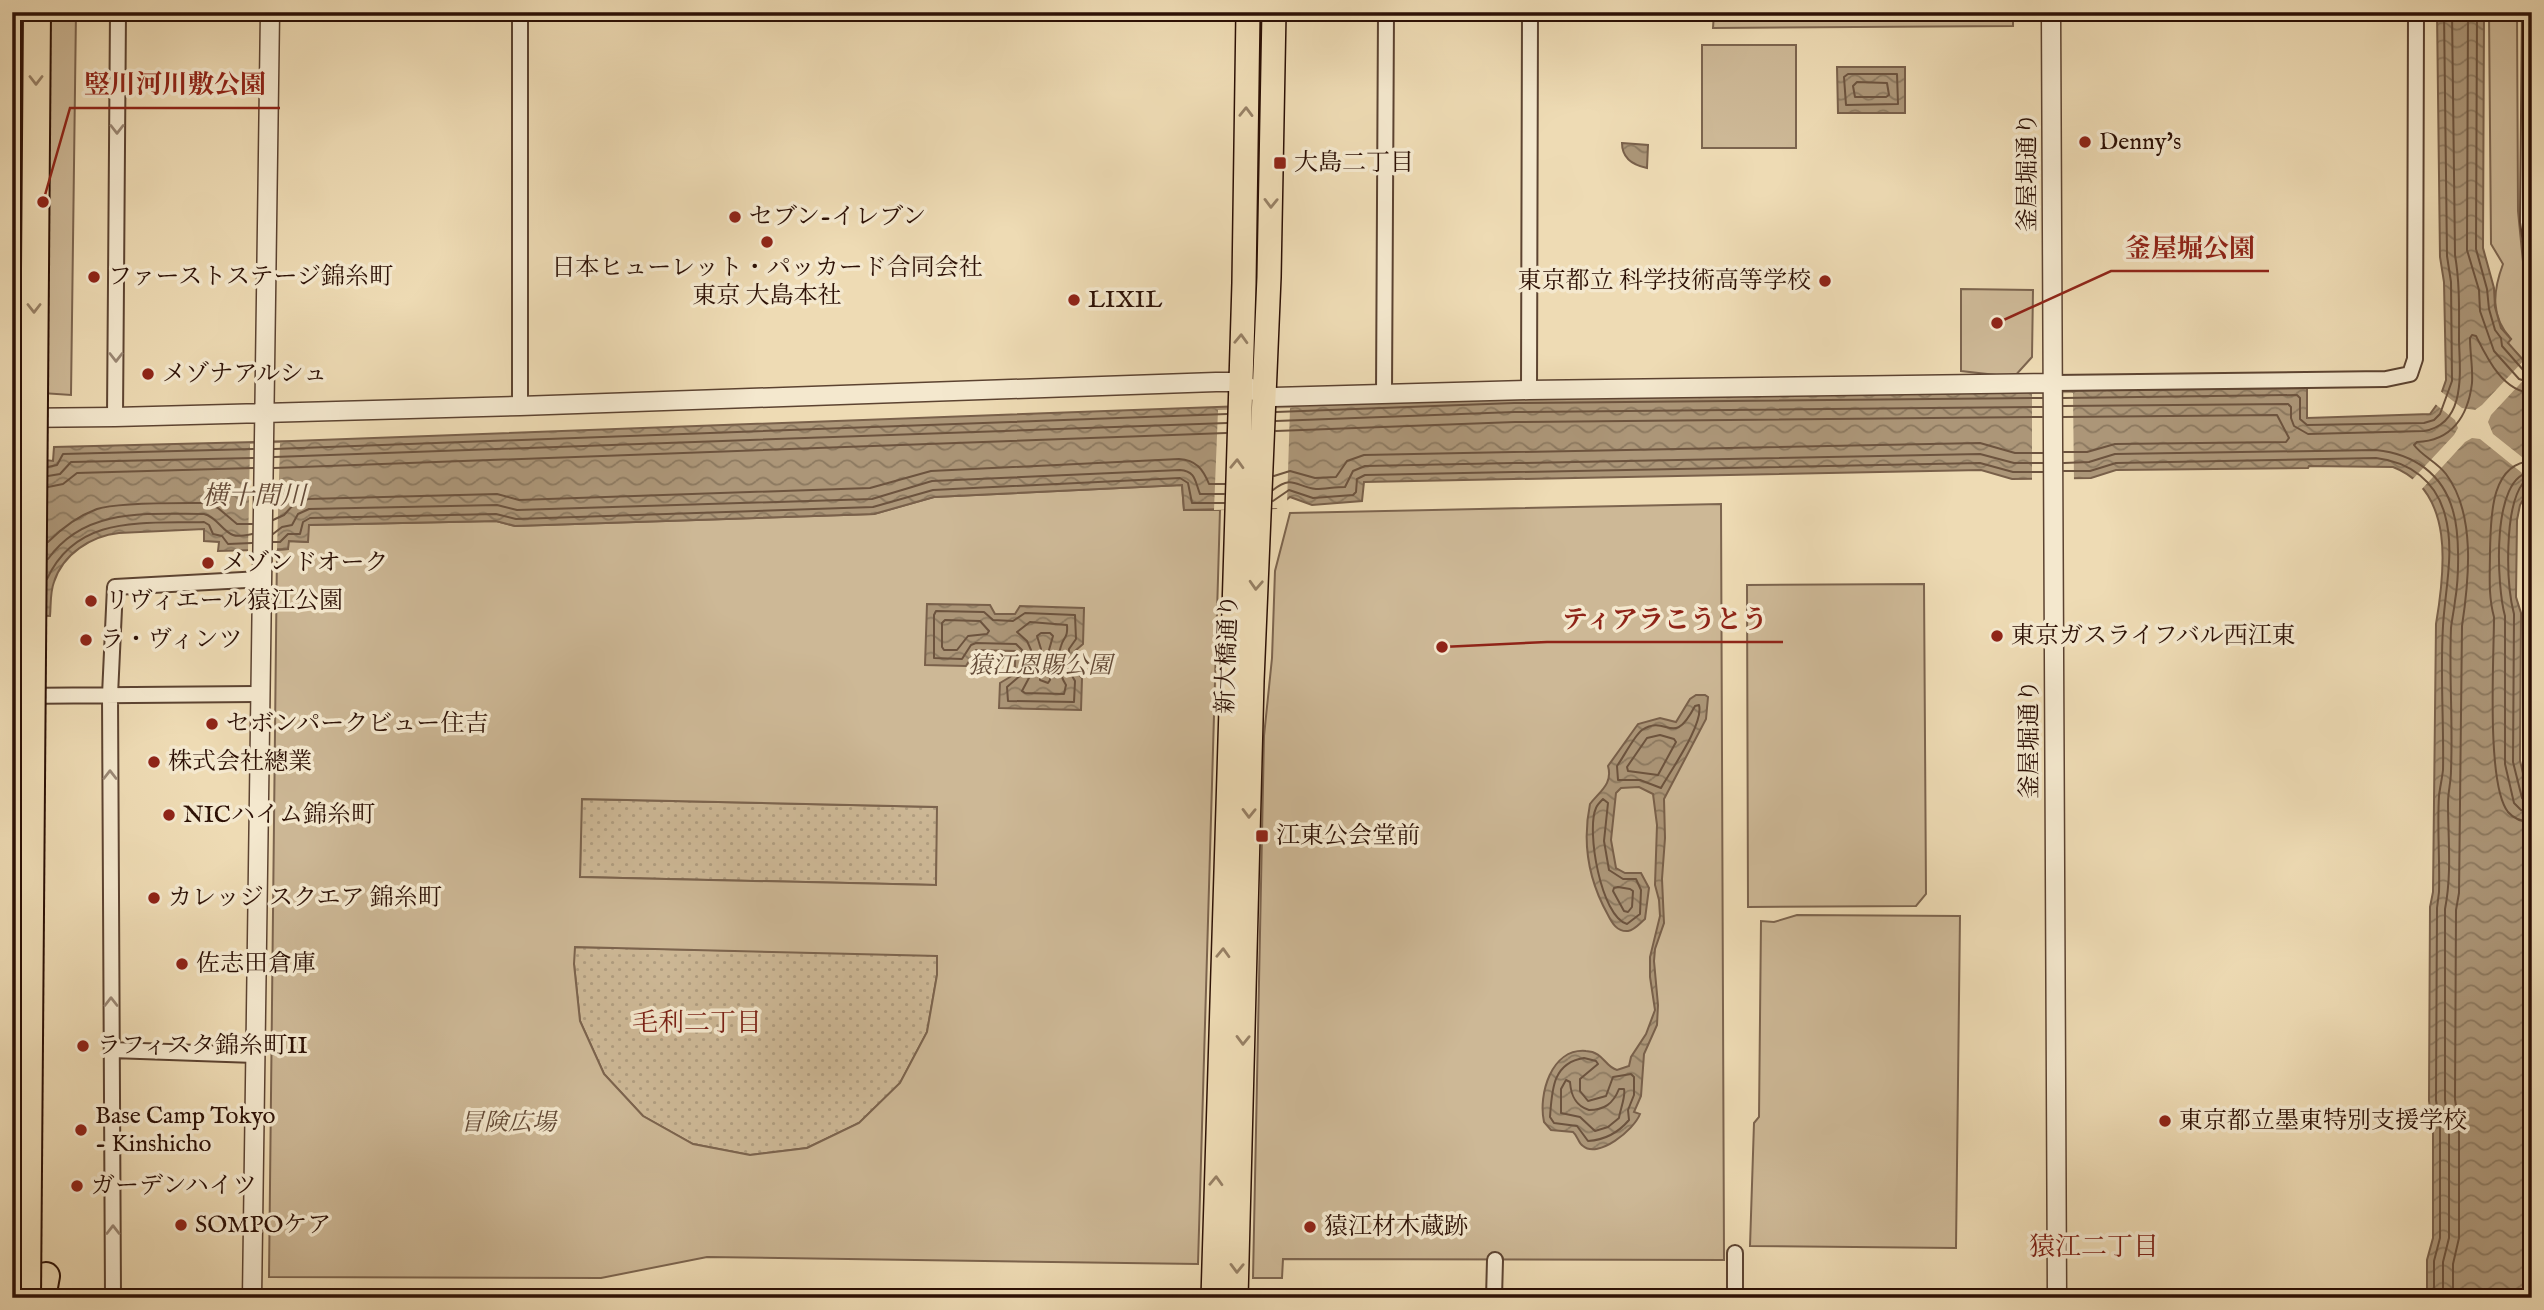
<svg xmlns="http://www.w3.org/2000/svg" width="2544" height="1310" viewBox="0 0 2544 1310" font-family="'IM FELL English','Noto Serif JP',serif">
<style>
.grass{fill:url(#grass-dots);stroke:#7c644e;stroke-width:2}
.park{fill:#cdb896;stroke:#7c644e;stroke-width:2;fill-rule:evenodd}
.water{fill:url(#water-waves);stroke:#79604a;stroke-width:2}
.pier{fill:#eedbb4}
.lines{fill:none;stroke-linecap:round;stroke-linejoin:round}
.shore{stroke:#6c533e;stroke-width:2}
.minor-casing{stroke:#5c4331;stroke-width:18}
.tertiary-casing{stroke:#5c4331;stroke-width:21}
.primary-casing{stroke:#2c1005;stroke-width:26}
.motorway-casing{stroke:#2c1005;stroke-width:30}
.minor{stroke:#f4e8ce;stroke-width:14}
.tertiary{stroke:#f4e8ce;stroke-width:18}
.primary{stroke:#eedbb4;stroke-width:23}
.motorway{stroke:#eedbb4;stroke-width:26}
.motorway-bridge-casing{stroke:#2c1005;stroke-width:30;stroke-linecap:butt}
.motorway-bridge{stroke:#eedbb4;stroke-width:26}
.oneway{stroke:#978065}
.oneway2{stroke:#9a8774}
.poi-dot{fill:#8f2418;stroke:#f4e8ce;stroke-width:2.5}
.labels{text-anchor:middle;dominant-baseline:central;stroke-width:7;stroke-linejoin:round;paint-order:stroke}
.poi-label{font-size:24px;fill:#2c1005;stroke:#f4e8ce;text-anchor:start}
.street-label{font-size:24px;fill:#2c1005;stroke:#f4e8ce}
.park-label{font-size:24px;font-style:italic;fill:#644b38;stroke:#f4e8ce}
.water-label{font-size:26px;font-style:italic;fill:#664c39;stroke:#f4e8ce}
.neighbourhood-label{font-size:26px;fill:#7a1f14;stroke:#f4e8ce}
.leader{fill:none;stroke:#8f2418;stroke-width:2.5}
.callout-dot{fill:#8f2418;stroke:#f4e8ce;stroke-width:2.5}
.callout-label{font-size:26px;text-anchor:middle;font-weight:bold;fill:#8f2418;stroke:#f4e8ce;stroke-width:7;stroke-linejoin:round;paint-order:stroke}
</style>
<defs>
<pattern id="grass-dots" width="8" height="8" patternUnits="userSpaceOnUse" patternTransform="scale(1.75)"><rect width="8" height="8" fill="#cdb896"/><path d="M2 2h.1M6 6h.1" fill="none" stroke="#b09d80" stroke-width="1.8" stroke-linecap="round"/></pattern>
<pattern id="water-waves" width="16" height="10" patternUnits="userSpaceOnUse" patternTransform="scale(1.75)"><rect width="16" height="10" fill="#ac9678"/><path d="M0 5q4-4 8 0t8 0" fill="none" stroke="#8c7960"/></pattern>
</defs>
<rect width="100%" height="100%" fill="#eedbb4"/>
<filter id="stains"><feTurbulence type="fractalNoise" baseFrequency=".00286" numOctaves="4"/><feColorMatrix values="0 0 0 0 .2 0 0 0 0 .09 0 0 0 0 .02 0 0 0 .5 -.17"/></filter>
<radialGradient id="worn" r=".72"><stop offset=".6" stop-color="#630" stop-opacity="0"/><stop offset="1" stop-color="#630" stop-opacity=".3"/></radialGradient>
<path class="grass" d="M581,799l357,8 -2,78 -356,-8z
M574,947l363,8v20l-10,57 -27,51 -41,40 -52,25 -57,7 -57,-11 -50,-28 -39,-42 -24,-53 -6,-57z"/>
<path class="park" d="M12,12h64l-5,383 -59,-4z
M1714,12h299v14l-300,2z
M2489,12h28l1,199 7,71 7,8v80l-25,-27 4,-4c-21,-23 -18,-48 -8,-75l-12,-20z
M1702,45h94v103h-94z
M1961,289l72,1 -1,67 -18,20 -53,-6z
M1182,485l2,25h36l-22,754 -491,-7 -106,21 -332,-1 8,-727 11,-1v-8l19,1 1,-17 188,-4 19,5 359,-12 60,-17zM582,799l355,8 -1,78 -356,-8zM575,947l362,9v19l-10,57 -27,51 -41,40 -52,25 -57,7 -57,-11 -50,-28 -39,-42 -24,-53 -6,-57z
M1721,504l3,756 -441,-1 -1,19h-29l11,-542 8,-78 3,-87 15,-58z
M1924,584l2,310 -10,12 -168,1 -1,-322z
M1797,915l163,1 -4,332 -206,-2 4,-123 5,-6 2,-196 13,1z"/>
<path class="water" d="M2437,12h47l-1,236 11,40 1,19 6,21 10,11 -3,4 24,27v114l-12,21 -3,15 -1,77 5,16 -1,148 10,40v57l2,6 -3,278c9,51 0,105 0,156h-102v-38l6,-22v-109l-4,-28 1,-194 3,-15 3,-268c9,-53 19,-133 -43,-157l-84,-1 -1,2 -192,2 -25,8 -79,1 -31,-9 -617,12 -2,19 -50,4 -22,-8 -14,11 -92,2 -2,-25 -248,12 -60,17 -359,12 -19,-5 -187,4 -1,17 -19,-1 -1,8 -70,2 1,-9 -15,-1v-12l-85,4c-28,3 -56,21 -65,49 -4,10 -3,23 -4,34l-38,-2v-158l41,5 1,-14 238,-6 1222,-45 793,-8v30l123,-4 8,-11 8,-23 -2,-98 -4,-25z
M1837,67h68v46h-67z
M1622,143l26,2 -1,23c-15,-3 -25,-10 -25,-25z
M927,604l63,1 5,9h20l5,-8 64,2 -1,36 -8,7v19l7,8 -1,32 -82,-2 1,-25 15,-9v-23l-39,-1 -10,16 -41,-1z
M1696,695h9l3,2 -2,22 -42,80 1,39 -3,41 2,44 -9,26 -1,12 4,44 -1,20 -13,29 -3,42 -7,16 6,2c-6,16 -42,45 -57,32 -5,-3 -5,-10 -10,-14l-22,-2 -7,-8c-6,-27 7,-74 42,-71 18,1 18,15 31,19l12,-4 2,-9 15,-23 9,-24 -5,-33v-20l10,-41 -1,-16 -4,-15 2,-60 -4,-31 -14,-7 -18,1 -5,5 -5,47 5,28 9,5h16l8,15 -4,31c-5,4 -10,11 -17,12 -11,1 -16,-8 -20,-16 -19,-34 -26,-72 -18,-111 10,-13 23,-20 18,-38l30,-42 22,-6 16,4 14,-23z"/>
<path class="pier" d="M2526,358l6,6v7l-41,44 -3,7 5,12 39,31v16l-52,-42 -8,-1 -7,4 -44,48 -10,-9 43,-46 4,-7 -3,-8 -21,-17 5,-13 23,18 13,2 7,-5z
M2073,393l1,89h-42v-88z
M1290,408l-3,96 -6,4 -67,2 4,-100z
M280,443l-3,107 -29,2 2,-108z"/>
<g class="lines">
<path class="shore" d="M2468,12l-1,238 12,40 1,21 14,40 25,28 13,4
M2477,12l-1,237 11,40 2,20 6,21 6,8 1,8 22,25 8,3
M1848,74h49l1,30 -52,1 -2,-28z
M1857,82l30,1 2,12 -3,2h-31l-2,-11z
M2063,398l234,-3 3,3v21l7,6 117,-2 10,-3 6,-6 12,-33 -1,-99 -4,-26 -3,-244
M2063,406l225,-2 3,3v11l3,8 14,8 116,-3c42,-7 36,-58 35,-90 0,-29 1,-57 -4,-86l-3,-243
M1276,412l238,-9 528,-5
M2063,417l214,-2 12,23 -3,4 -171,2 -28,8h-23
M1276,421l238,-9 528,-5
M1276,431l239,-9 527,-5
M274,449l953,-35
M274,457l953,-34
M2532,461c-43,2 -41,60 -42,90 0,23 -2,44 4,66 0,40 -8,167 14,195 6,7 14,10 24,10
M2064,463l25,-1 26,-8 261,-4c38,4 67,24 77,61 7,23 6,67 2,90 -1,9 -3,18 -4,27 -2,47 2,95 0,143 0,11 -3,21 -3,32 0,34 4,71 -3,106v191l4,29v109l-6,24v36
M48,467l9,-2 6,-11 190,-5
M274,468l952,-35
M2064,471h26l26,-8 260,-5c34,4 60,23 69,57 10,36 0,75 -2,111 -3,48 1,96 0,144 -1,9 -3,17 -4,26 -2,32 1,64 0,96l-2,16 -1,192 4,29v109l-6,23v37
M2532,472c-42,2 -35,116 -27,144v148l9,39 7,7 11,2
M48,476l12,-2 11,-12 182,-4
M1274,476l16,-5 25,7 21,-1 11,-16 17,-6 616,-12 35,10h28
M2532,480l-9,3c-19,25 -17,101 -9,131l-1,148 9,36 4,4 6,1
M48,487l15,-3 14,-11 176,-5
M1273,490c20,-16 23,-3 43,-1 9,0 19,-2 29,-2l8,-16 12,-5 615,-12 34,9h29
M1273,501l16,-11 24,8 40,-3 3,-3 1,-13 8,-4 615,-12 33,9h30
M273,520l11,-5 11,-12 13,-4 189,-5 22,6 351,-12 61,-17 248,-12c17,1 24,10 30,25h16
M273,534l9,-7 10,-2 6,-11 11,-5 188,-4 20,5 355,-11 60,-18 248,-11c16,1 15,12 20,24h24
M48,542c14,-14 30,-26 49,-33 21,-7 85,-6 109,-6l12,5 19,16h15
M273,542h7l8,-8h12l3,-12 7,-4 186,-4 20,5 357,-12 60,-17 247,-12 8,5 4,20h32
M48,559c37,-52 99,-45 156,-45 13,3 18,17 29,21 5,2 14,0 19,-1
M47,579c30,-65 96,-55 157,-57l5,3 4,9 9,2 6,8 24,-1
M936,611l48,1 9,8 20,1 12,-8 50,2 1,24 -7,10 -1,20 7,12 -1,21 -66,-1 -1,-14 15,-13v-24l-6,-6 -40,-1 -5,2 -9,14 -28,-1v-43z
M945,620l35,1 9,10 -2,3 -19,2 -11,14h-13l-2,-3v-24z
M1030,622l37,3c1,13 -3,11 -6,21 -5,13 -2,28 5,39l-2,9 -39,-1 -3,-2 8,-15 1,-26 -4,-9 -10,-9z
M1041,633h9l3,3 -4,14 1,30 -2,3 -8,-3 1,-31 -4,-13z
M1699,705c5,19 -28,65 -38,83l-21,-8h-22l-1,-14c6,-8 17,-30 25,-36 26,-17 30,20 53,-24z
M1660,735l14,4 2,3 -18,33 -30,-4 -1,-4 20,-29z
M1603,799l5,4 -4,38 5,29 14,9h13l5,11 -1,24 -13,10c-26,-7 -41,-94 -31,-116 1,-3 5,-7 7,-9z
M1618,887l12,2 3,2 -1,16 -4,5 -4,-1 -11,-20 1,-3z
M1584,1058l12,3 2,3 -18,15v12l8,10 18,-5 7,-19 18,-3 3,3v18l-6,15 1,10c-11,13 -24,20 -41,21l-11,-15 -23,-3 -4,-6c2,-26 2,-54 34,-59z
M1566,1080l4,2c1,13 5,24 19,28 15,0 24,-6 30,-21h5c2,7 -4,21 -5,29l-11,9 -13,4 -15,-14 -19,-4v-24z
M2453,1298v-34l6,-26v-109l-4,-30 1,-189 3,-17 3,-267c7,-46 14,-112 -16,-152 -9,-12 -24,-18 -32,-29l3,-3c34,-1 51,-25 55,-59 1,-15 -2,-30 -2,-45l2,-3 4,1c11,22 27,56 56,57"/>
<g class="minor-casing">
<path id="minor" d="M2530,12l-2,210 4,27
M2054,383l332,-4 24,-5 5,-15 1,-347
M1529,390l1,-378
M1384,395l2,-383
M520,406v-394
M115,417l3,-405
M12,696l249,-2
M112,1050l143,5
M1735,1253v45
M113,1298l-3,-603 5,-108 148,-8
M1494,1298l1,-38"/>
</g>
<g class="tertiary-casing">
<path id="tertiary" d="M2051,12l6,1286
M12,418l103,-1 405,-11 696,-24h23l24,13 11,2 255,-7 525,-7
M252,1298l18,-1286"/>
</g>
<g class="primary-casing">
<path id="primary" d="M1213,1298l31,-1015 4,-271
M1236,1298l16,-617 17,-404 5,-265"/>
</g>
<g class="motorway-casing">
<path id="motorway" d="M12,122l2,-110
M42,1298l4,-22"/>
</g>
<use href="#minor" class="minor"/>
<use href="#tertiary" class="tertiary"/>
<use href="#primary" class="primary"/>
<use href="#motorway" class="motorway"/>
<g class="motorway-bridge-casing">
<path id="motorway-bridge" d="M27,1298l10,-1286"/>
</g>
<use href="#motorway-bridge" class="motorway-bridge"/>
</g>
<defs><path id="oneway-chevron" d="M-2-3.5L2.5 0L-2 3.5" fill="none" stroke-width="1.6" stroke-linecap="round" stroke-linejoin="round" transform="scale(1.75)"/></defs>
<g class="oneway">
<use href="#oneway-chevron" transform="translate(36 80) rotate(90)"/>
<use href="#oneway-chevron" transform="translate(1246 112) rotate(-89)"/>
<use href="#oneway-chevron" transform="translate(1271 203) rotate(91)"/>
<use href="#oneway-chevron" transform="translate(34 308) rotate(90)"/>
<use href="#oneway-chevron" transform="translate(1241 339) rotate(-88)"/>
<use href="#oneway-chevron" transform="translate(1237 464) rotate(-88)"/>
<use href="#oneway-chevron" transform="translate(1256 585) rotate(93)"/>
<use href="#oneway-chevron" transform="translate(1249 813) rotate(91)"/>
<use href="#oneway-chevron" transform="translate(1223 953) rotate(-88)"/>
<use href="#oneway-chevron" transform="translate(1243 1040) rotate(91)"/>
<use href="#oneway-chevron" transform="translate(1216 1181) rotate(-88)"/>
<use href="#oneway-chevron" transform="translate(1237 1268) rotate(91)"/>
</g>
<g class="oneway2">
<use href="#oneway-chevron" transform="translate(117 129) rotate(90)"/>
<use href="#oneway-chevron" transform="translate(116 357) rotate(90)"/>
<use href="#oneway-chevron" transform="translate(110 775) rotate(-90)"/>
<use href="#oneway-chevron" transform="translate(111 1002) rotate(-90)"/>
<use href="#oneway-chevron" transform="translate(113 1230) rotate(-90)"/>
</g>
<g class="poi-dot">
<circle cx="2085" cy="142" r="7"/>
<rect x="1273" y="156" width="14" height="14" rx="3.5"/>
<circle cx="735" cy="217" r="7"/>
<circle cx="767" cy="242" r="7"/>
<circle cx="94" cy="277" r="7"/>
<circle cx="1825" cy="281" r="7"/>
<circle cx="1074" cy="300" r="7"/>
<circle cx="148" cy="374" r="7"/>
<circle cx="208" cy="563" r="7"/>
<circle cx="91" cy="601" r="7"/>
<circle cx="1997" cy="636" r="7"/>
<circle cx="86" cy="640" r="7"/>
<circle cx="212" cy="724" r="7"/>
<circle cx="154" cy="762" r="7"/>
<circle cx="169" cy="815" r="7"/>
<rect x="1255" y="829" width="14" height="14" rx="3.5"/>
<circle cx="154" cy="898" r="7"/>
<circle cx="182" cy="964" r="7"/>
<circle cx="83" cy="1046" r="7"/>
<circle cx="2165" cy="1121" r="7"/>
<circle cx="81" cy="1130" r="7"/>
<circle cx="77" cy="1186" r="7"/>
<circle cx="181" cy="1225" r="7"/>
<circle cx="1310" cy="1227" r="7"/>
</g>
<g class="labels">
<g class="poi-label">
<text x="2099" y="142">Denny's</text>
<text x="1294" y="163">大島二丁目</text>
<text x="749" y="217">セブン-イレブン</text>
<text x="767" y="268" text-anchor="middle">日本ヒューレット・パッカード合同会社<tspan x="767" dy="28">東京 大島本社</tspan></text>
<text x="108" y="277">ファーストステージ錦糸町</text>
<text x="1811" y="281" text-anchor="end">東京都立 科学技術高等学校</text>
<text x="1088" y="300">LIXIL</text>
<text x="162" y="374">メゾナアルシュ</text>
<text x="222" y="563">メゾンドオーク</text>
<text x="105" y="601">リヴィエール猿江公園</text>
<text x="2011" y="636">東京ガスライフバル西江東</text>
<text x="100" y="640">ラ・ヴィンツ</text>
<text x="226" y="724">セボンパークビュー住吉</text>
<text x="168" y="762">株式会社總業</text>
<text x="183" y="815">NICハイム錦糸町</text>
<text x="1276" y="836">江東公会堂前</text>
<text x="168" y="898">カレッジ スクエア 錦糸町</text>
<text x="196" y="964">佐志田倉庫</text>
<text x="97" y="1046">ラフィスタ錦糸町II</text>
<text x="95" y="1116">Base Camp Tokyo<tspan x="95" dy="28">- Kinshicho</tspan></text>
<text x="2179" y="1121">東京都立墨東特別支援学校</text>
<text x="91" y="1186">ガーデンハイツ</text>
<text x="195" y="1225">SOMPOケア</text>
<text x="1324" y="1227">猿江材木蔵跡</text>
</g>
<g class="street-label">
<text transform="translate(2028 172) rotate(-90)">釜屋堀通り</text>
<text transform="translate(1228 654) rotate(-88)">新大橋通り</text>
<text transform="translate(2030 739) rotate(-90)">釜屋堀通り</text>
</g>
<g class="park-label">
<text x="1040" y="666">猿江恩賜公園</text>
<text x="508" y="1123">冒険広場</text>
</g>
<g class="water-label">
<text x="254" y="496">横十間川</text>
</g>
<g class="neighbourhood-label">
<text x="697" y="1023">毛利二丁目</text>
<text x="2094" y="1247">猿江二丁目</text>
</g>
</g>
<path class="leader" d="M43 202L70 108H280M1997 323L2111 271H2269M1442 647L1547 642H1783"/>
<g class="callout-dot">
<circle cx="43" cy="202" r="7"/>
<circle cx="1997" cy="323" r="7"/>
<circle cx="1442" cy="647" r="7"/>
</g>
<g class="callout-label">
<text x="175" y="93">竪川河川敷公園</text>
<text x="2190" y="257">釜屋堀公園</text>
<text x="1665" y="628">ティアラこうとう</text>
</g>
<rect width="2544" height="1310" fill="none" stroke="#eedbb4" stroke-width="42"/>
<rect x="14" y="14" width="2516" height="1282" fill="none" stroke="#2c1005" stroke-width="3.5"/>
<rect x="21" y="21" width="2502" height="1268" fill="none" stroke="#2c1005" stroke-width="2"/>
<rect width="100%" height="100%" filter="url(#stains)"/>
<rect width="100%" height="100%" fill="url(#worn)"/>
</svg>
